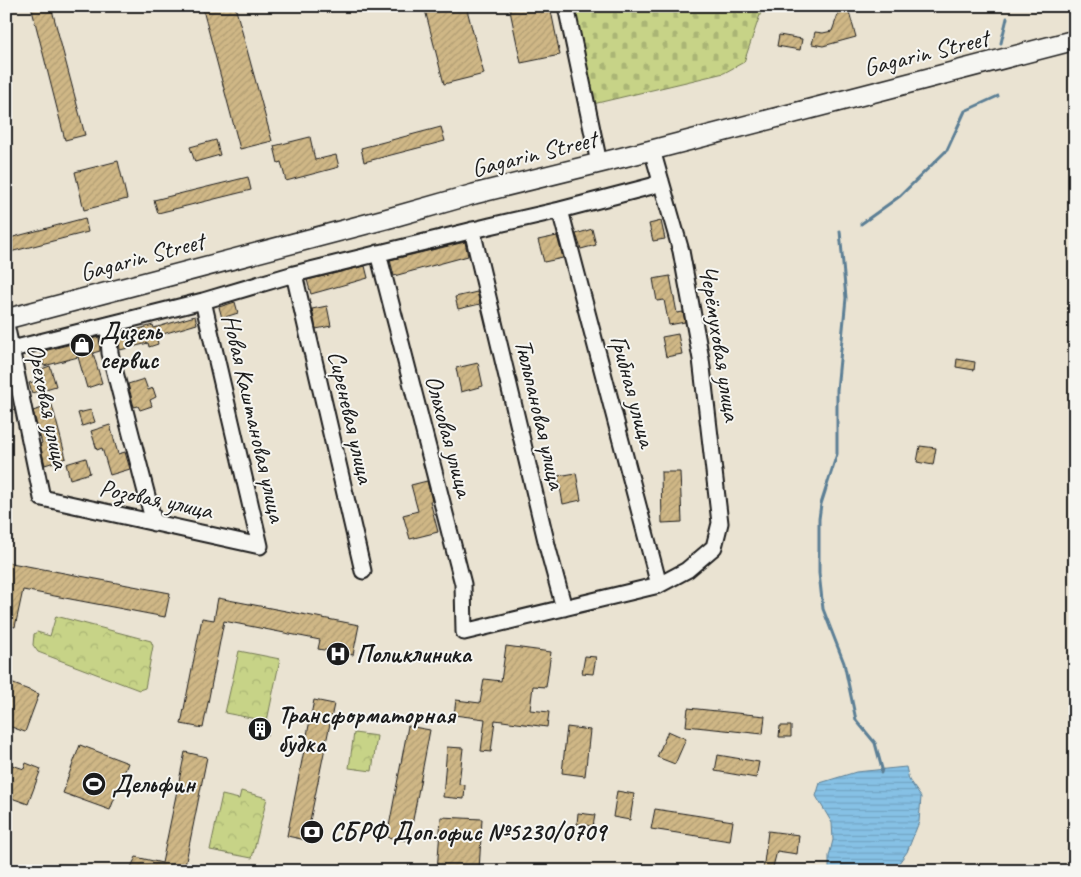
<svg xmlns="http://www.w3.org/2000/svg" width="1081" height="877" viewBox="0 0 1081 877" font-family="Caveat,sans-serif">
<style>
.cemetery{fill:url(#cemetery-stones);stroke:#727852}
.park{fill:url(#park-crowns);stroke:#727852}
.water{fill:url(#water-rules);stroke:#5c7f95}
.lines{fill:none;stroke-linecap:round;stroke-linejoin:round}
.stream{stroke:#5c7f95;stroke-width:3}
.building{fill:url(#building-hatch);stroke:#1c1c1c}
.minor-casing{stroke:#1c1c1c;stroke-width:19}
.major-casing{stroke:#1c1c1c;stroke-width:22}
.minor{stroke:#f6f6f2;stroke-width:15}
.major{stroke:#f6f6f2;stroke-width:19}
.labels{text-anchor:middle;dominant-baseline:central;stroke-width:4;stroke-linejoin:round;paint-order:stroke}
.street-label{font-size:25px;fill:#1c1c1c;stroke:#f6f6f2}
.poi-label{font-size:25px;font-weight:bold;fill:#1c1c1c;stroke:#f6f6f2;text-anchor:start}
</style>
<defs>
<pattern id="cemetery-stones" width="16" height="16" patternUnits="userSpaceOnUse" patternTransform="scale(1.25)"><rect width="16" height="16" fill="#c7d387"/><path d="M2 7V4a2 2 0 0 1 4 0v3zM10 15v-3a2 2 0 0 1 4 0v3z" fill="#aab574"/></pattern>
<pattern id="park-crowns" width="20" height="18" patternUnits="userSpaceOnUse" patternTransform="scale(1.25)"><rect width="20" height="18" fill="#c7d387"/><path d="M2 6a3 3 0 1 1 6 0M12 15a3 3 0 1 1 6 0" fill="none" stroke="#aab574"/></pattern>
<pattern id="water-rules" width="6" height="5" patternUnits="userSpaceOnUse" patternTransform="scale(1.25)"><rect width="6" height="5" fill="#86c1e5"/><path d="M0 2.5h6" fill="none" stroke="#73a5c4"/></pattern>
<pattern id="building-hatch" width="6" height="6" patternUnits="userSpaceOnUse" patternTransform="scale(1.25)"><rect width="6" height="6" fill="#cfb786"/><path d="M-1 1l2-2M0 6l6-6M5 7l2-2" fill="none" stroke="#b19d73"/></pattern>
</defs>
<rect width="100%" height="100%" fill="#eae3d2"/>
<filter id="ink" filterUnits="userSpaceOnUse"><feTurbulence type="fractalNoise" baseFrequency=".02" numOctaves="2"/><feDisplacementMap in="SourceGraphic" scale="10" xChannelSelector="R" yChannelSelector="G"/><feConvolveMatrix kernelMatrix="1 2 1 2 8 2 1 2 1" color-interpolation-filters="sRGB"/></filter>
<g filter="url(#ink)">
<path class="cemetery" d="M573,6h190l-19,56 -20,11 -131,31z"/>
<path class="park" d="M56,616l95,25 2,5 -8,42 -6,2 -101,-38 -5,-7 1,-11 3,-2 13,4z
M239,651l41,8 -13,62 -42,-8z
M354,733l23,3 -5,35 -23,-3z
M241,791l26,7 -15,60 -42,-8 12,-55 17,4z"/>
<path class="water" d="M906,767l3,13 12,17 -2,25 -12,30 -14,19h-61l-3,-3v-12l4,-16 -1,-17 -16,-27 4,-13 36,-11z"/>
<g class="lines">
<path class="stream" d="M1001,43l6,-25
M861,224l39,-28 47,-46 18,-39 33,-15
M840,231l6,67 -9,92v64l-16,50 -2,15v54l4,36 21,54 12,57 19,23 7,26 -1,4"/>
</g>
<path class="building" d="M31,6h20l34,129 -20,5z
M202,6h33l37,135 -32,8z
M424,6h42l18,68 -40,10z
M509,6h41l10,49 -39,8z
M841,6l7,2 8,29 -33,9 -11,-2 3,-12 8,1 9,-2z
M779,35l23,4 -2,11 -23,-4z
M441,127l4,14 -81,21 -3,-14z
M310,137l5,23 21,-5 3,12 -53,14 -5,-19 -3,1 -4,-17z
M216,140l4,15 -25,7 -5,-15z
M118,161l9,38 -43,11 -9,-38z
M248,177l3,13 -93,23 -4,-13z
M85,218l3,14 -82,21v-14z
M661,221l4,18 -12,2 -4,-17z
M592,229l4,16 -15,4 -5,-15z
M557,236l6,22 -19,4 -6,-22z
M465,242l3,14 -74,20 -4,-16z
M365,266l3,12 -57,16 -4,-14z
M670,276l7,37 6,-1 2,10 -16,3 -5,-25 -7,1 -4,-22z
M477,292l3,12 -22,5 -3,-12z
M235,302l3,11 -16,5 -3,-11z
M327,306l4,20 -15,3 -4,-20z
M195,316l2,8 -41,12 2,8 -9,3 -1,-4 -28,7 -2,-18 17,-4v2l18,-5 1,3z
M678,334l4,20 -16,3 -4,-20z
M99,337l1,14 -7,2 9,30 -15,5 -9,-31 -34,9 -4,-14z
M957,359l18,3 -1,8 -18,-3z
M478,363l5,23 -22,6 -5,-24z
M50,366l6,20 -24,7 -3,-10 9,-2 -2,-10z
M144,379l4,11 5,-2 3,9 -6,3 2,6 -12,4 -2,-4 -4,1 -6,-23z
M52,405l14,53 -21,7 -5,-21 2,-1 -9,-32z
M91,410l4,12 -13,4 -4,-13z
M110,425l8,29 7,-2 5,17 -20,6 -8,-27 -5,2 -6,-19z
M920,446l16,2 -3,17 -16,-3z
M86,458l4,15 -20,6 -4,-15z
M661,472h19l2,50 -20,1z
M576,473l5,27 -18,4 -5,-28z
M427,481l5,20h-2l8,31 -28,7 -7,-24 15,-4 -7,-26z
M6,562l164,31 -5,24 -142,-27 -8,37 -9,-2z
M218,598l141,27 -6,30 -35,-6 2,-9 -96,-19 -21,107 -22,-4 21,-106 12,2z
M506,646l45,6 -5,35 -13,-1 -3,24 19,2 -2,15 -52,-7 -4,32 -10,-1 4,-32 -31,-4 2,-15 24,3 4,-24 17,2z
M585,656l11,1 -3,17 -11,-1z
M11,683l28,11 -14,38 -19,-7v-31z
M314,700l20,4 -28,136 -19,-4z
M688,708l77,8 -2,18 -77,-8z
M253,723l16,3 -2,9 -15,-3z
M408,726l22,4 -21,111 -22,-4z
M780,726h11v11h-12z
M567,727l23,3 -5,46 -23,-3z
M668,731l18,8 -11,25 -18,-7z
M80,745l48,18 -18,47 -47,-17 3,-8h-1z
M447,747l16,1 -4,36 6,1 -1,14 -21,-2z
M185,752l22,5 -23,114h-55l7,-14 26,6z
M718,755l41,7 -3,16 -41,-7z
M6,763l18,6 2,-6 15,6 -13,35 -22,-8z
M617,791l17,3 -4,26 -17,-3z
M655,809l78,12 -3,20 -79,-12z
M578,813l17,2 -2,11 -16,-2z
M441,817l41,2 -3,52h-42z
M768,831l31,4 -2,19 -20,-3 -5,20h-9z"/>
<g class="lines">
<g class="minor-casing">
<path id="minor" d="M566,6l33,157
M560,210l99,375
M472,230l76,319 16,59
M378,253l85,331 1,48 195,-47 28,-15 27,-23 6,-24 -19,-164 -20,-108 -29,-101
M294,274l69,297
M6,324l36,174 218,48 -57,-245
M108,325l2,28 44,170
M12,349l191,-48 91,-27 196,-48 70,-16 92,-24 9,-5"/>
</g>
<g class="major-casing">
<path id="major" d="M6,319l387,-102 81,-23 178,-44 423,-110"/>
</g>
<use href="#minor" class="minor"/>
<use href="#major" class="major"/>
</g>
</g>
<defs>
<g id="shop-disc" transform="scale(1.25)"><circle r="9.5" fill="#1c1c1c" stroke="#f6f6f2"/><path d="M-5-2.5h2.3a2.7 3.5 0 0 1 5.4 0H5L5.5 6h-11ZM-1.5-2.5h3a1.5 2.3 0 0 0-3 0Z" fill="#fff"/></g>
<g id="hospital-disc" transform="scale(1.25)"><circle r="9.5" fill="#1c1c1c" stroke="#f6f6f2"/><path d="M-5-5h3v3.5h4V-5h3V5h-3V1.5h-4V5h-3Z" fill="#fff"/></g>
<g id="building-disc" transform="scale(1.25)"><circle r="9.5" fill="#1c1c1c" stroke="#f6f6f2"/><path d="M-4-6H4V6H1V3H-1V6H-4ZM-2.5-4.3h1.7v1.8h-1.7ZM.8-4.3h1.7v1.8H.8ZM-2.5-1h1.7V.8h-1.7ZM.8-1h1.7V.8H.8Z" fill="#fff"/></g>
<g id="stadium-disc" transform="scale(1.25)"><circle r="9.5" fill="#1c1c1c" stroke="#f6f6f2"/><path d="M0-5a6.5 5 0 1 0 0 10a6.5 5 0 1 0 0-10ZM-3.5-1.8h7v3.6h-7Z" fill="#fff"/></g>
<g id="bank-disc" transform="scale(1.25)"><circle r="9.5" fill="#1c1c1c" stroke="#f6f6f2"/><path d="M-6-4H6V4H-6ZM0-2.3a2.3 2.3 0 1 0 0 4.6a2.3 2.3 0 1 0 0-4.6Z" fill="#fff"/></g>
</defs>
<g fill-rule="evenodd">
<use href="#shop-disc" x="82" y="345"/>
<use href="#hospital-disc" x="338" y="654"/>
<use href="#building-disc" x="260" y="729"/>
<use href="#stadium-disc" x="94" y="784"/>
<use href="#bank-disc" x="312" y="832"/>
</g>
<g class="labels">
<g class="street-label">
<text transform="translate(926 53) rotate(-14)">Gagarin Street</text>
<text transform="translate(534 154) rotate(-14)">Gagarin Street</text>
<text transform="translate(142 257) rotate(-15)">Gagarin Street</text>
<text transform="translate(720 343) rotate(81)">Черёмуховая улица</text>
<text transform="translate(633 391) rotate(75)">Грибная улица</text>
<text transform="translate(48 406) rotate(78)">Ореховая улица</text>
<text transform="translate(540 414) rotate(77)">Тюльпановая улица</text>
<text transform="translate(351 417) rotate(77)">Сиреневая улица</text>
<text transform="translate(254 418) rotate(77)">Новая Каштановая улица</text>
<text transform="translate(449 436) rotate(75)">Ольховая улица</text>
<text transform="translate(156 499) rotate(12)">Розовая улица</text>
</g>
<g class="poi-label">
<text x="100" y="331">Дизель<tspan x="100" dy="29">сервис</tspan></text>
<text x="356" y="654">Поликлиника</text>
<text x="278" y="715">Трансформаторная<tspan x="278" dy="29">будка</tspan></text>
<text x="112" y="784">Дельфин</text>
<text x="330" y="832">СБРФ Доп.офис №5230/0709</text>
</g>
</g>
<rect width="1081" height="877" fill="none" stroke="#f6f6f2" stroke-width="25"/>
<rect x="12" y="12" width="1056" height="852" fill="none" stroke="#1c1c1c" stroke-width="2" filter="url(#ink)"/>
</svg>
